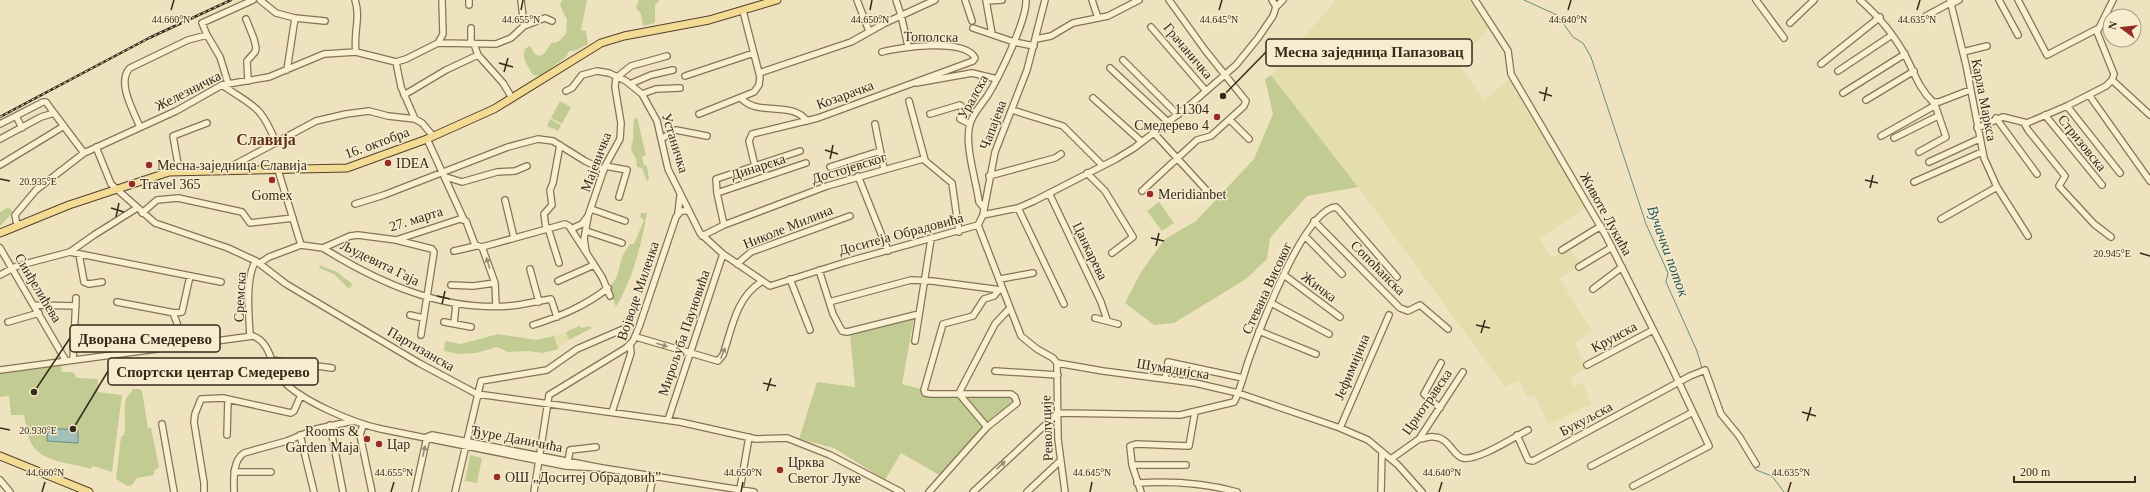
<svg xmlns="http://www.w3.org/2000/svg" width="2150" height="492" viewBox="0 0 2150 492" font-family="Georgia,serif">
<style>
.farmland{fill:#e4deac}
.green{fill:#c2cc92}
.water{fill:#a2c0b9;stroke:#698d86}
.lines{fill:none;stroke-linecap:round;stroke-linejoin:round}
.stream{stroke:#698d86;stroke-width:1}
.minor-casing{stroke:#877357;stroke-width:8}
.major-casing{stroke:#54412b;stroke-width:9}
.minor{stroke:#f9f0d1;stroke-width:5.5}
.major{stroke:#f3db94;stroke-width:7}
.rail-casing{stroke:#362a1c;stroke-width:2.5}
.rail{stroke:#f6ecce;stroke-width:1;stroke-dasharray:3;stroke-linecap:butt}
.oneway{fill:#988d76}
.ticks{fill:none;stroke:#362a1c;stroke-width:1.5}
.poi-dot{fill:#962c26;stroke:#f6ecce;stroke-width:1.5}
.labels{text-anchor:middle;dominant-baseline:central;stroke-width:3;stroke-linejoin:round;paint-order:stroke}
.street-label{font-size:14px;fill:#362a1c;stroke:#f6ecce}
.poi-label{font-size:14px;fill:#362a1c;stroke:#f6ecce;text-anchor:start}
.water-label{font-size:15px;font-style:italic;fill:#2a5656;stroke:#f6ecce}
.quarter-label{font-size:16px;font-weight:bold;fill:#632e1a;stroke:#f6ecce}
.ticks-label{font-size:10px;text-anchor:middle;fill:#362a1c;stroke:#f6ecce;stroke-width:3;stroke-linejoin:round;paint-order:stroke}
.leader{fill:none;stroke:#362a1c;stroke-width:1.5}
.callout-dot{fill:#362a1c;stroke:#f6ecce;stroke-width:1.5}
.callout{fill:#f6ecce;stroke:#362a1c;stroke-width:1.5}
.callout-label{font-size:15px;text-anchor:middle;font-weight:bold;fill:#362a1c}
</style>
<rect width="100%" height="100%" fill="#eee3be"/>
<path class="farmland" d="M1336,0h133l20,28 -31,35 26,38 26,-23 19,37 57,92 -46,31 11,21 18,-12 11,18 -20,14 32,52 -17,12 11,25 -16,9 4,10 9,-4 8,21 -43,21 -13,-30 -7,3 -9,-18 -14,7 -147,-200 -87,-112z
M566,332l3,8 -11,9 -4,-13z"/>
<path class="green" d="M562,0h25l-6,30 5,1 2,13 -14,7h-5l-3,6 -26,19 -7,-1c-5,-9 -13,-18 -7,-27l4,-2 5,8 4,2 5,-2 7,-11 7,-1 8,-8 1,-14 -7,-15z
M639,0h21l-5,5v18l-12,3 -2,-12 -5,-6z
M1271,75l87,112 -51,9 -37,42 -3,21 -21,20 -72,44 -20,2 -29,-22 16,-31 24,-33 31,-18 58,-62 19,-45 -8,-35z
M560,101l11,6 -9,17 -11,-6z
M634,118h3l9,37 -4,2 2,8 3,1 2,13 -2,2 -5,-13 -5,-1 -1,-8 -5,-9 2,-11z
M550,119l11,6 -3,6 -11,-5z
M1159,202l15,21 -12,8 -15,-20z
M9,207l4,5 -13,14v-14z
M641,213h6c-6,33 -14,65 -31,94l-7,-20c9,-8 9,-15 12,-26 1,-6 6,-12 9,-17h4l10,-24 -4,-3z
M319,265l18,7 15,12 -1,3 -3,1 -13,-13 -15,-7z
M914,318l-12,66 19,5 2,5 79,1 10,2 1,6 -72,73 -40,-23 -16,27 -51,-32 -35,-9 18,-57 38,5 -5,-53z
M579,326l3,2 7,-2 3,2 -23,12 -3,-8z
M498,334l38,6 18,-4 4,13 -15,4 -15,-2 -20,1 -11,-5 -21,6 -16,1 -16,-3 1,-10 16,3z
M61,364l1,8h11l4,6 21,1v13l24,3 -10,77 -19,-6 -3,3c-19,-7 -49,-6 -59,-26 -4,-8 -5,-19 -7,-28h-13l-2,-19 -9,1v-25z
M133,389h7l2,2 6,37h3l8,39 -5,4v4l-17,3 -5,7 -4,1 -12,-7 5,-43h2c5,-8 -1,-26 3,-37 1,-3 5,-6 7,-10z
M470,455l12,3 -5,25 -12,-2z"/>
<path class="water" d="M48,428l30,2v13l-31,-2z"/>
<g class="lines">
<path class="stream" d="M1524,0l33,15 16,22 10,6 8,14 55,167 22,49 -2,9 31,69 5,17
M1703,373l16,44 4,4
M1749,458l7,12 16,6 12,16"/>
<g class="minor-casing">
<path id="minor" d="M260,0l16,13 19,5 -8,52
M355,0c6,17 -2,34 1,52
M469,0v5
M857,0l12,31
M896,0l5,15 7,31
M965,0l7,21
M986,0l6,34
M1092,0l6,18
M1272,0l4,7
M1475,0l33,51 3,23 95,162 59,117 44,93 -76,40
M1756,0l28,38
M1860,0c19,17 32,32 45,55 9,16 13,33 28,47h6l31,-12
M1950,0l16,65 18,93 13,29 31,49
M1999,0l19,35
M2018,0l29,55 50,-26
M986,1l16,-1
M1951,4l8,-4
M1926,16l24,-13
M295,18l30,3
M246,19l8,20 2,9 -1,4 -8,9 1,20
M1790,23l24,-23
M524,26l21,-8 7,3
M1151,27l55,64
M471,28v16
M973,28l41,14 20,4
M207,35l-5,-12 51,-23
M1036,39l15,-3 22,-13 35,-7 31,-16
M438,43l5,-9 -1,-34
M474,44l4,11 25,28 9,15
M1963,52l24,-6
M1123,60l55,55
M396,62l5,25 14,32
M1821,64l59,-47
M1110,68l58,54
M1838,71l54,-36
M759,73l92,-31 34,-19 50,-23
M685,76l69,-23
M2112,80l38,35
M916,83l56,-10 25,6
M630,84l21,-9 22,-5
M222,85c32,22 39,20 54,58
M566,91l6,-3 10,-13 15,-4 12,2 17,8 16,13 15,27 11,48 32,64 23,21 47,32 76,-24 132,-37 5,-10 12,-63 32,-82 18,-70
M1843,93l62,-39
M642,94l14,-5 24,-1
M404,95l42,-25 32,-15
M2089,95l61,86
M741,98c16,19 51,2 66,23
M1093,98l49,44
M1866,100l48,-29
M909,101l16,59
M2067,106l53,67
M1012,110l51,16 39,39
M699,114l55,-22 5,-7 1,-8 -17,-66
M930,114l30,-9 3,3 -3,11 10,5
M2045,115l57,70
M16,116l6,12
M1996,118l41,56
M1230,120l19,19
M2024,123l4,7 37,46 -6,10 35,38 17,13
M0,124l43,-22h3l8,11
M875,124l9,45
M140,127c-6,-15 -24,-45 -10,-59l58,-28 19,-5 13,22 8,26
M1977,128l26,-11 24,6 40,-17 39,-20 6,-6 2,-6 -17,-42 16,-32
M1154,133l54,59
M1881,136l53,-30
M1894,138l44,-22
M0,139l41,-22 13,-4 30,40
M427,139l37,81
M661,139l15,-9 31,6
M96,147l15,37 44,39 73,25 28,13 30,23 133,79 58,31 203,28 76,17 31,-1 43,17 71,37
M1919,152l27,-15 -12,-35
M1929,162l50,-23
M0,165l64,-39
M605,166l22,4 -8,27
M755,166l-6,-25 3,-7 66,-16 155,-57 2,-3c-10,-20 -75,-11 -93,-6
M830,167l50,-16
M179,170l-6,-34 34,-13
M229,170l5,-5 82,-44 30,-7 23,-3 19,5 27,3 7,4 11,13
M1087,173l18,18 28,46 -21,16
M858,176l30,75
M989,176l66,-18 6,-4
M446,177l16,5 35,-10 18,-1 12,-5
M1914,182l68,-30
M1142,191l55,-51 14,-4 33,-30 2,-5 -41,-51 -36,-50
M717,193l89,-30
M1049,193l52,109 6,18
M505,200l9,38
M355,204l29,-9 124,-48 30,-8 15,2 32,20 19,9
M984,208l-5,-6c-3,-22 -15,-58 -9,-78 3,-11 12,-20 18,-29 11,-18 39,-75 38,-95
M1018,208l46,96
M591,209l34,12
M142,213l15,-13 21,-2 64,14 8,11 43,-5
M678,213l2,-17
M983,215l35,-7 16,-7 82,-42 18,-11 56,-43 46,-40 22,-27 15,-22 3,-9 7,-7
M1941,219l56,-32
M1314,221l86,87 8,3 12,-6 28,24
M17,225l-2,-10 21,-25 48,-37 92,-42 46,-26 47,-8 55,-23 32,-2 40,10 10,-3 32,-16 58,1 15,-6 13,-12 -3,-26
M724,225l-7,-32 -1,-14 84,-28
M978,225l43,111 16,13 16,9 4,5 46,8 92,12 43,10 102,35 28,12 30,25 24,27
M548,228l11,35
M546,229l-2,-15 8,-9 -2,-15 3,-7 7,-38
M571,229l11,-5 6,-8 17,-50 15,-27 1,-16 -6,-36 1,-9 15,-12 36,-10
M586,231l36,12
M702,236l22,-11 103,-39 96,-27 29,24 7,49
M1305,236l37,38
M396,240l36,9 2,3 -13,83
M301,245l22,3 27,-12 8,-1 38,5 64,-21 6,2 9,24 7,2 83,-23 4,2 33,51 8,19
M482,247l13,36 1,23
M0,248l66,113
M323,248c56,35 119,63 186,58 14,-1 28,-5 42,-7l6,18
M1562,250l39,-24
M454,251l22,-5
M586,251l-2,-12 4,-22
M70,252l151,30
M79,254l5,28 5,2 13,-2
M260,263l9,-6 32,-12 -23,-75
M737,264l14,-12 99,-36
M1579,267l33,-20
M530,269l9,33
M819,270l14,44 9,17 5,1 72,-18
M0,275l17,-9 53,-14 24,-17 43,-27
M1284,275l56,42
M790,279l20,51
M1000,279l33,-6
M558,281l36,-16
M451,285l22,1 22,-3
M1593,289l29,-22
M117,302l58,11 7,-1 8,-36
M829,302l82,-22 21,1 69,9
M1271,303l58,31
M34,305l42,1
M173,313l4,10 4,21
M410,315l13,3
M1095,318l23,6
M8,322l31,-9
M444,322l27,5
M454,324l2,-20
M533,325c28,-9 52,-19 75,-37
M1259,331l57,23
M250,336c-1,-19 -5,-60 6,-75
M636,337l82,24 5,-6c9,-27 13,-57 38,-73
M915,341l16,-102
M73,360l3,-62
M271,360l61,8
M1057,363l1,76 7,53
M1587,365l66,-35
M0,370l253,-34c19,7 17,31 30,45 19,20 70,42 98,48l185,37 36,2
M995,371l63,4
M1165,379l3,-17 75,16
M1440,408l-16,-14 17,-31
M612,412l19,-59 -1,-9
M668,420l55,-166
M162,424l12,68
M330,425l13,67
M363,425l-3,10 12,57
M987,427l-27,-32v-4l35,-67 15,-16
M1340,428l49,-113
M227,435l1,-36
M300,435l14,57
M1517,435l11,25 5,1 157,-85 15,-6 16,44 18,22 17,28
M427,437l5,-2 16,3 154,30 152,24
M1419,439c5,0 10,-3 15,-2 15,0 19,19 29,21 15,3 51,-21 65,-28
M1391,459l28,-20 44,-67
M568,462l2,-12 26,-3
M1132,465h54
M1591,466l102,-54
M234,472h37
M0,480l10,12
M1137,483c33,-2 68,0 100,9
M740,489l9,-52
M204,492v-9l-10,-61 1,-8 6,-15 22,-1 68,15 3,-2 7,-16
M234,492c0,-12 -2,-31 10,-39l43,-12 29,-12 37,-8
M415,492l12,-55
M455,492l26,-111 66,-11 30,-21 51,-22
M534,492l15,-97 77,-47 7,-7 6,-14 37,-110 5,-6h8
M650,492l3,-16
M929,492l58,-65 30,-24 -2,-6 -4,-3h-80l-6,-1 -1,-3 19,-66 30,-8 11,-17 10,-3 4,-5
M973,492l85,-79 122,2 54,-13c4,-5 12,-35 15,-43 10,-28 55,-150 87,-152l3,3 58,67
M1027,492l33,-31
M1141,492l-9,-27 -2,-19 6,-2 53,2 6,-34
M1381,492l1,-40"/>
</g>
<g class="major-casing">
<path id="major" d="M0,233l69,-28 100,-33 178,-4 80,-29 67,-30 107,-66 23,-7 85,-16 68,-20
M0,456l89,36"/>
</g>
<use href="#minor" class="minor"/>
<use href="#major" class="major"/>
<g class="rail-casing">
<path id="rail" d="M0,117l149,-79 82,-38"/>
</g>
<use href="#rail" class="rail"/>
</g>
<defs><path id="oneway-solid" d="M-6-.8H1V-3.2L6.5 0L1 3.2V.8H-6Z"/></defs>
<g class="oneway">
<use href="#oneway-solid" transform="translate(488 263) rotate(-108)"/>
<use href="#oneway-solid" transform="translate(662 345) rotate(16)"/>
<use href="#oneway-solid" transform="translate(723 353) rotate(-68)"/>
<use href="#oneway-solid" transform="translate(424 451) rotate(-78)"/>
<use href="#oneway-solid" transform="translate(1001 465) rotate(-43)"/>
</g>
<path class="ticks" d="M171,10l3,-10M521,10l2,-10M870,10l2,-10M1219,10l3,-10M1568,10l3,-10M1917,10l3,-10M499,63l14,4M504,72l4,-14M1539,92l13,4M1544,101l3,-14M825,150l13,4M830,159l3,-14M0,179l10,2M1865,180l13,3M1870,188l3,-13M111,208l13,4M116,217l3,-14M1151,238l13,3M1156,246l3,-13M2140,253l10,3M437,296l13,3M442,304l3,-13M1476,325l14,3M1481,333l4,-13M763,383l13,3M767,391l4,-13M1802,412l14,4M1807,421l4,-14M0,428l10,2M42,492l3,-10M391,492l3,-10M741,492l2,-10M1090,492l2,-10M1439,492l3,-10M1788,492l3,-10"/>
<g class="poi-dot">
<circle cx="1217" cy="117" r="4"/>
<circle cx="388" cy="163" r="4"/>
<circle cx="149" cy="165" r="4"/>
<circle cx="272" cy="180" r="4"/>
<circle cx="132" cy="184" r="4"/>
<circle cx="1150" cy="194" r="4"/>
<circle cx="367" cy="439" r="4"/>
<circle cx="379" cy="444" r="4"/>
<circle cx="780" cy="470" r="4"/>
<circle cx="497" cy="477" r="4"/>
</g>
<g class="labels">
<g class="street-label">
<text transform="translate(931 37) rotate(1)">Тополска</text>
<text transform="translate(1188 51) rotate(50)">Грачаничка</text>
<text transform="translate(188 91) rotate(-27)">Железничка</text>
<text transform="translate(845 95) rotate(-20)">Козарачка</text>
<text transform="translate(973 97) rotate(-61)">Уралска</text>
<text transform="translate(1984 100) rotate(79)">Карла Маркса</text>
<text transform="translate(993 125) rotate(-69)">Чапајева</text>
<text transform="translate(377 143) rotate(-20)">16. октобра</text>
<text transform="translate(675 143) rotate(73)">Устаничка</text>
<text transform="translate(2082 143) rotate(51)">Стризовска</text>
<text transform="translate(596 162) rotate(-69)">Мајевичка</text>
<text transform="translate(758 167) rotate(-18)">Динарска</text>
<text transform="translate(849 168) rotate(-17)">Достојевског</text>
<text transform="translate(1606 214) rotate(61)">Животе Лукића</text>
<text transform="translate(416 219) rotate(-17)">27. марта</text>
<text transform="translate(788 227) rotate(-22)">Николе Милина</text>
<text transform="translate(901 234) rotate(-15)">Доситеја Обрадовића</text>
<text transform="translate(1090 251) rotate(64)">Цанкарева</text>
<text transform="translate(380 263) rotate(26)">Људевита Гаја</text>
<text transform="translate(1378 268) rotate(45)">Сопоћанска</text>
<text transform="translate(1319 287) rotate(37)">Жичка</text>
<text transform="translate(38 288) rotate(59)">Синђелићева</text>
<text transform="translate(1267 288) rotate(-65)">Стевана Високог</text>
<text transform="translate(638 291) rotate(-71)">Војводе Миленка</text>
<text transform="translate(240 297) rotate(-87)">Сремска</text>
<text transform="translate(684 333) rotate(-71)">Мирољуба Пауновића</text>
<text transform="translate(1614 337) rotate(-28)">Крунска</text>
<text transform="translate(421 349) rotate(30)">Партизанска</text>
<text transform="translate(1352 367) rotate(-67)">Јефимијина</text>
<text transform="translate(1173 369) rotate(9)">Шумадијска</text>
<text transform="translate(1427 402) rotate(-55)">Црнотравска</text>
<text transform="translate(1586 419) rotate(-28)">Букуљска</text>
<text transform="translate(1047 428) rotate(-92)">Револуције</text>
<text transform="translate(517 439) rotate(11)">Ђуре Даничића</text>
</g>
<g class="poi-label">
<text x="1209" y="109" text-anchor="end">11304<tspan x="1209" dy="16">Смедерево 4</tspan></text>
<text x="396" y="163">IDEA</text>
<text x="157" y="165">Месна заједница Славија</text>
<text x="140" y="184">Travel 365</text>
<text x="1158" y="194">Meridianbet</text>
<text x="272" y="195" text-anchor="middle">Gomex</text>
<text x="359" y="431" text-anchor="end">Rooms &amp;<tspan x="359" dy="16">Garden Maja</tspan></text>
<text x="387" y="444">Цар</text>
<text x="788" y="462">Црква<tspan x="788" dy="16">Светог Луке</tspan></text>
<text x="505" y="477">ОШ „Доситеј Обрадовић”</text>
</g>
<g class="water-label">
<text transform="translate(1668 251) rotate(70)">Вучачки поток</text>
</g>
<g class="quarter-label">
<text x="266" y="139">Славија</text>
</g>
</g>
<g class="ticks-label">
<text x="171" y="23">44.660°N</text>
<text x="521" y="23">44.655°N</text>
<text x="870" y="23">44.650°N</text>
<text x="1219" y="23">44.645°N</text>
<text x="1568" y="23">44.640°N</text>
<text x="1917" y="23">44.635°N</text>
<text x="38" y="185">20.935°E</text>
<text x="2112" y="257">20.945°E</text>
<text x="38" y="434">20.930°E</text>
<text x="45" y="476">44.660°N</text>
<text x="394" y="476">44.655°N</text>
<text x="743" y="476">44.650°N</text>
<text x="1092" y="476">44.645°N</text>
<text x="1442" y="476">44.640°N</text>
<text x="1791" y="476">44.635°N</text>
</g>
<path class="leader" d="M1223 96L1266 52M34 392L70 338M73 429L108 371"/>
<g class="callout-dot">
<circle cx="1223" cy="96" r="4"/>
<circle cx="34" cy="392" r="4"/>
<circle cx="73" cy="429" r="4"/>
</g>
<g class="callout">
<rect x="1266" y="39" width="206" height="27" rx="4"/>
<rect x="70" y="325" width="150" height="27" rx="4"/>
<rect x="108" y="358" width="210" height="27" rx="4"/>
</g>
<g class="callout-label">
<text x="1369" y="57">Месна заједница Папазовац</text>
<text x="145" y="344">Дворана Смедерево</text>
<text x="213" y="377">Спортски центар Смедерево</text>
</g>
<g transform="translate(2122 28) rotate(285)"><circle r="19" fill="#f6ecce" stroke="#a99e87"/>
<path d="M0-3L7 15L0 10L-7 15Z" fill="#962c26"/>
<text y="-6" font-size="11" font-weight="bold" text-anchor="middle" fill="#362a1c">N</text>
</g>
<path d="M2014 476v6h121v-6" fill="none" stroke="#362a1c" stroke-width="2"/>
<text x="2020" y="476" font-size="12" fill="#362a1c" stroke="#f6ecce" stroke-width="3" paint-order="stroke">200 m</text>
</svg>
